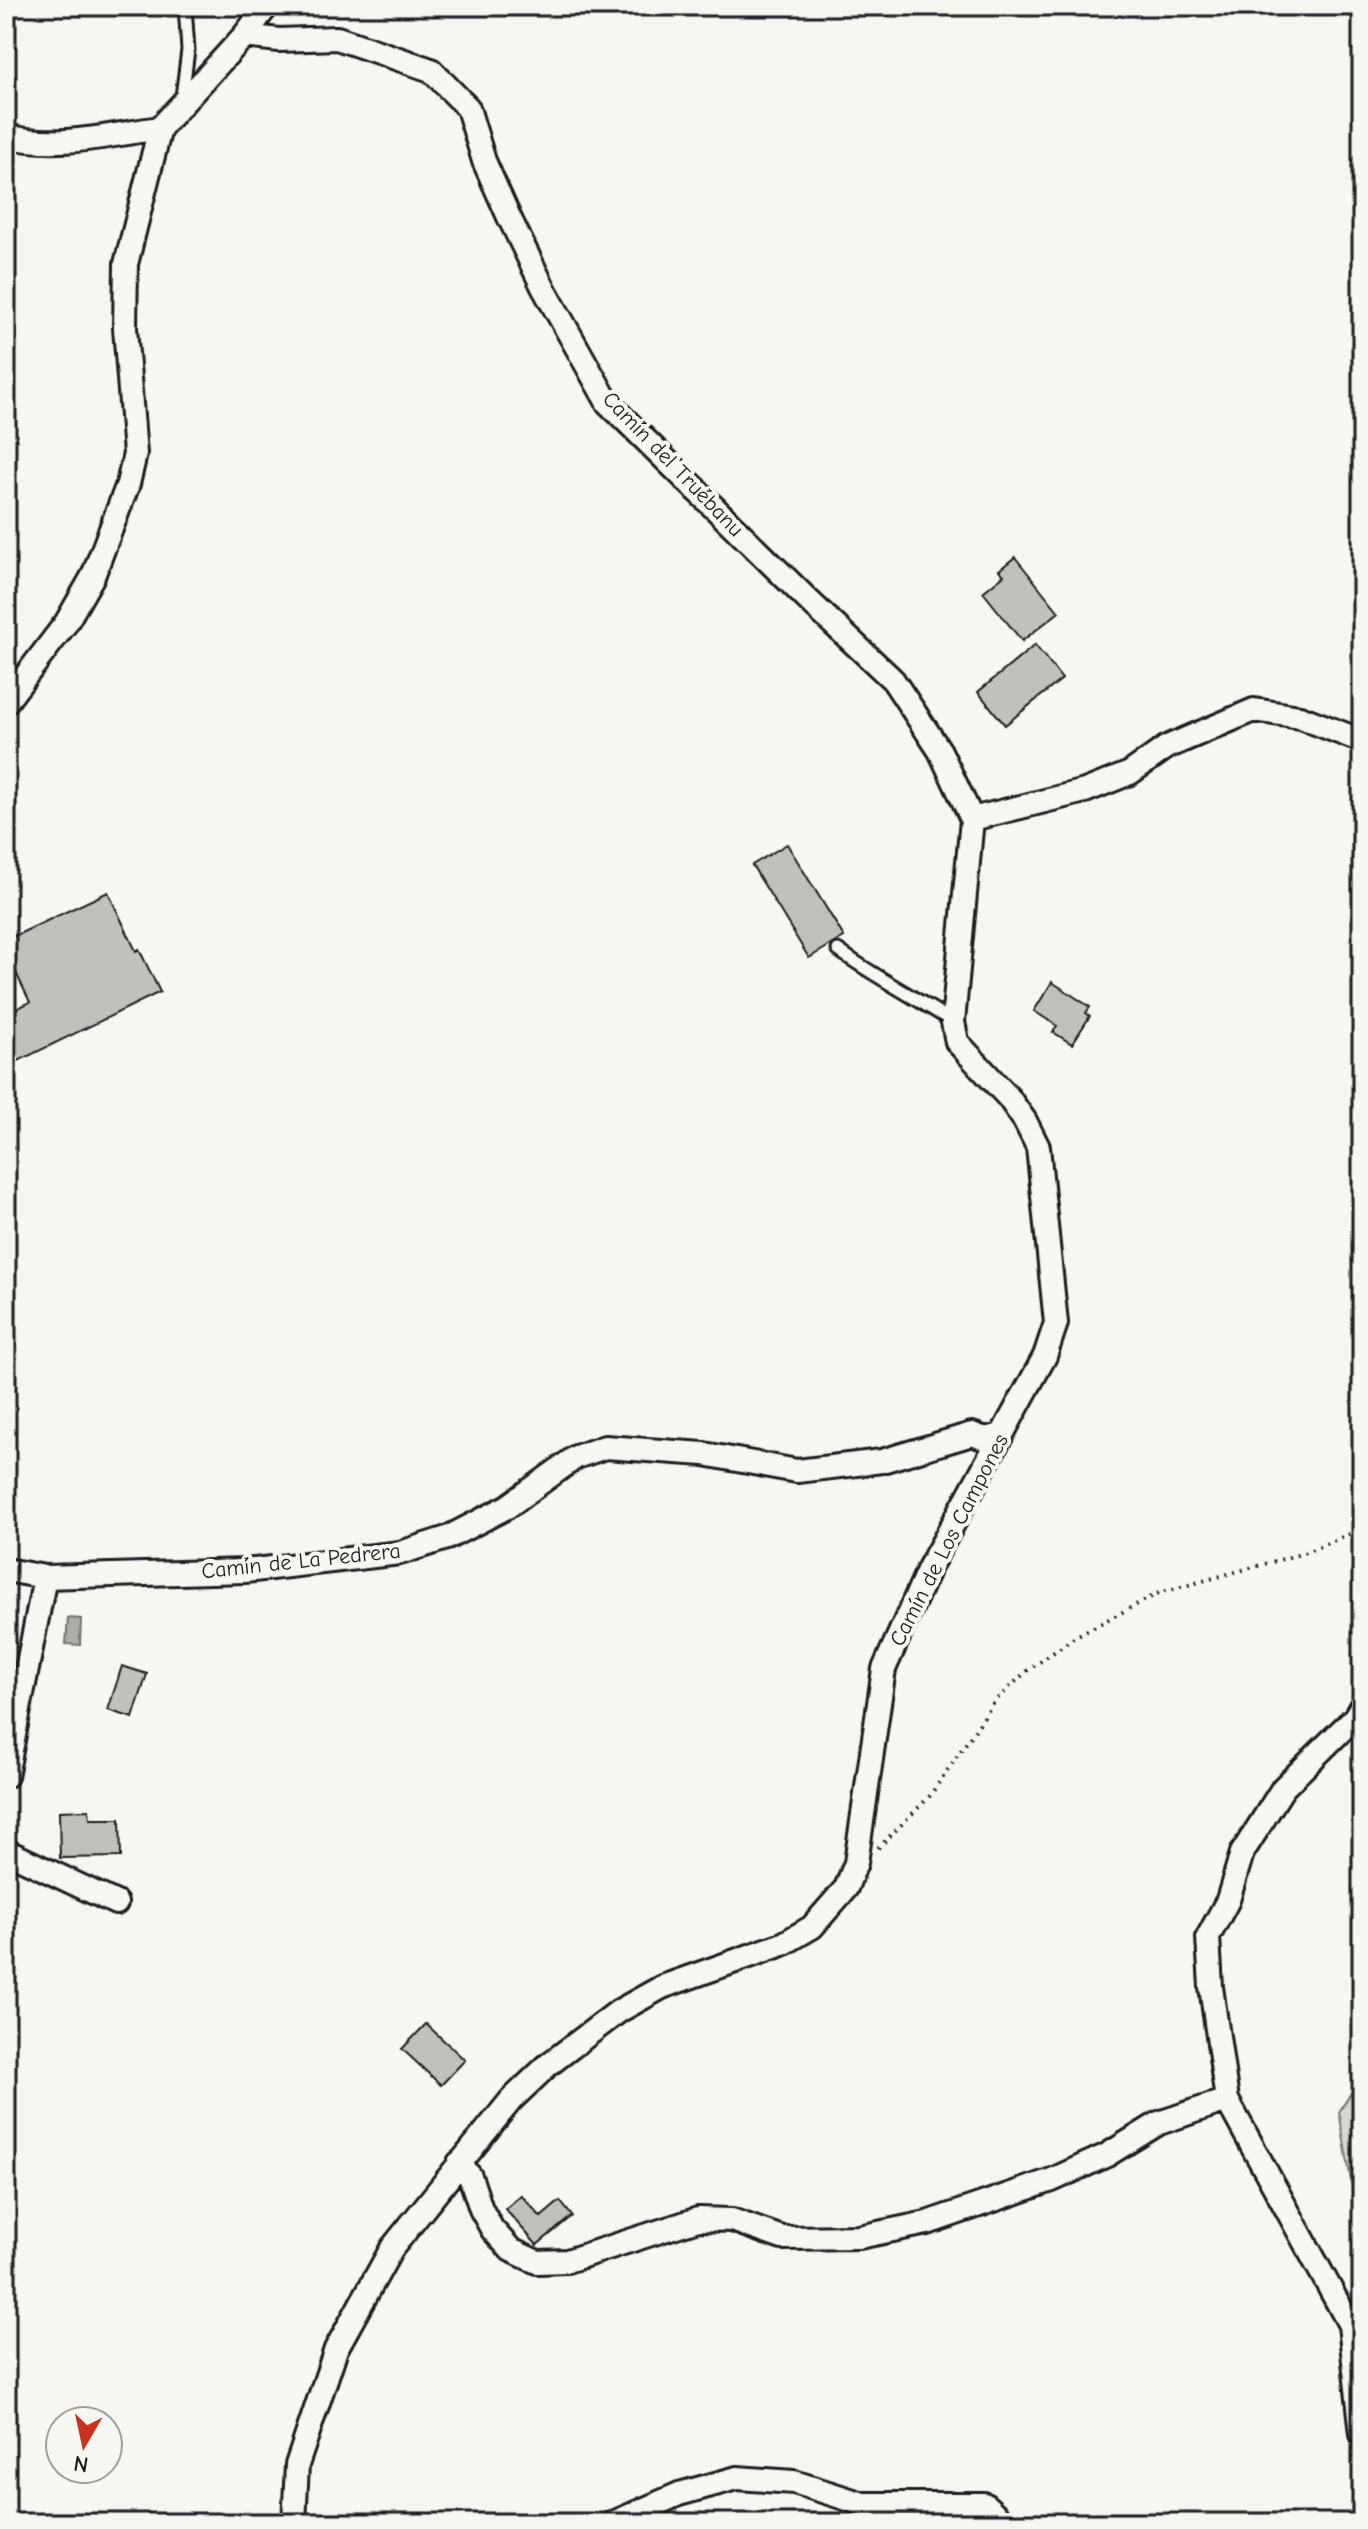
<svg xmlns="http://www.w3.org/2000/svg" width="1368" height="2529" viewBox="0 0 1368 2529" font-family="'Comic Neue',sans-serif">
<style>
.green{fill:#d6d6d2;stroke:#797977;stroke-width:2}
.water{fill:#acaca9;stroke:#727271;stroke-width:2}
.building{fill:#c0c0bd;stroke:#1c1c1c;stroke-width:2}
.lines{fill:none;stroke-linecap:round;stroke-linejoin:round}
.lane-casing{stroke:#1c1c1c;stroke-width:17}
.street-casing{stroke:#1c1c1c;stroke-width:28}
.path{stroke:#1c1c1c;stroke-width:4;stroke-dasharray:2 6;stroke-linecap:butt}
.lane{stroke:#f6f6f2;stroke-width:11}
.street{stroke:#f6f6f2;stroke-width:22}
.labels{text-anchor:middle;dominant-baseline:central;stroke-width:8;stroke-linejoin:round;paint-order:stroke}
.street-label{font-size:22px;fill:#1c1c1c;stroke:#f6f6f2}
</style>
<rect width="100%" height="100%" fill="#f6f6f2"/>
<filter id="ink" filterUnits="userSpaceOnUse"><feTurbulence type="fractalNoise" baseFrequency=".0125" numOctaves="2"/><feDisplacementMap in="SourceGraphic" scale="16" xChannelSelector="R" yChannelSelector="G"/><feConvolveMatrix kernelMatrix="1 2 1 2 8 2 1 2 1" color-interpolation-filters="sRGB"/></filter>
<g filter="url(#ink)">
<path class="green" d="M1362,2075v169l-23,-132z"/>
<path class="water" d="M68,1618l13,1 -1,26 -14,-1z"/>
<path class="building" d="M1015,557l44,55 -37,29 -39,-49 21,-17 -5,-5z
M1035,645l27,34 -57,46 -27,-33z
M787,844l57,93 -35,21 -57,-93z
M108,892l28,59 3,-2 21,43 -154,75v-53l24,-12 -24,-50v-12z
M1052,982l38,25 -4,6 4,3 -18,28 -19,-12 4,-6 -23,-15z
M122,1666l25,8 -14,44 -25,-8z
M89,1810l1,9h30l1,38 -61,1 -1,-47z
M426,2024l39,36 -24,25 -39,-36z
M521,2195l20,22 19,-16 12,15 -35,29 -32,-36z"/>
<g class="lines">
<g class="lane-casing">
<path id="lane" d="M182,97l6,-47 -3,-44
M838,950c37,27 77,47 115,72"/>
</g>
<g class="street-casing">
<path id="street" d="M244,36l35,4 58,-2 94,32 37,38 16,53 25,56 34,70 65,116 202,199 83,78 47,71 32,68
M6,136c52,13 102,-1 154,-8
M6,702l60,-79 27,-47 35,-92 7,-30 -10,-126 1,-64 34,-136 84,-92 23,-30
M972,819l113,-28 45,-18 37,-26 87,-37 46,7 62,24
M6,1570l39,7 200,-6 155,-18 47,-15 60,-31 69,-50 29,-10 99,7 93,17 85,-10 90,-27 14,5 16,-4
M1362,1705l-7,12 -72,71 -41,65 -14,47 -20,37 3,50 16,113 123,225 12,109
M6,1776l39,-199
M6,1851l110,52
M459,2163l11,13 11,33 11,20 19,21 26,12 30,-1 131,-42 34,1 50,18 77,-1 68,-14 125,-43 55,-25 52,-32 68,-23
M294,2523l3,-58 39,-116 56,-101 119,-148 37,-35 71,-54 43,-24 121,-43 29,-17 34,-39 10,-25 28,-194 45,-101 116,-212 11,-33 -18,-176 -13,-26 -16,-23 -52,-56 -4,-20 19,-203
M613,2523l66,-29 58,-16 57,4 69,22h121l21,19"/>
</g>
<path class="path" d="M878,1848l51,-51 66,-96 32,-30 51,-36 81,-42 142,-39 61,-25"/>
<use href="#lane" class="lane"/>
<use href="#street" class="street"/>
</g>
</g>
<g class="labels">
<g class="street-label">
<text transform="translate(673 464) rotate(46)">Camín del Truébanu</text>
<text transform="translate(949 1540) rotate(-63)">Camín de Los Campones</text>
<text transform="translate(301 1561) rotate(-6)">Camín de La Pedrera</text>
</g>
</g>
<rect width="1368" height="2529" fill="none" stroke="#f6f6f2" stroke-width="32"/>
<rect x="16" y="16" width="1336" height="2497" fill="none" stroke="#1c1c1c" stroke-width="3" filter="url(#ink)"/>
<g transform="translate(84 2445) rotate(189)"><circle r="38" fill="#f6f6f2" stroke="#9f9f9c" stroke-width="2"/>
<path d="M0-6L14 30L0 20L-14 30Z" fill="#c8321e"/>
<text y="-12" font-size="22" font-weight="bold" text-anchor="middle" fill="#1c1c1c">N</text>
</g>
</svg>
